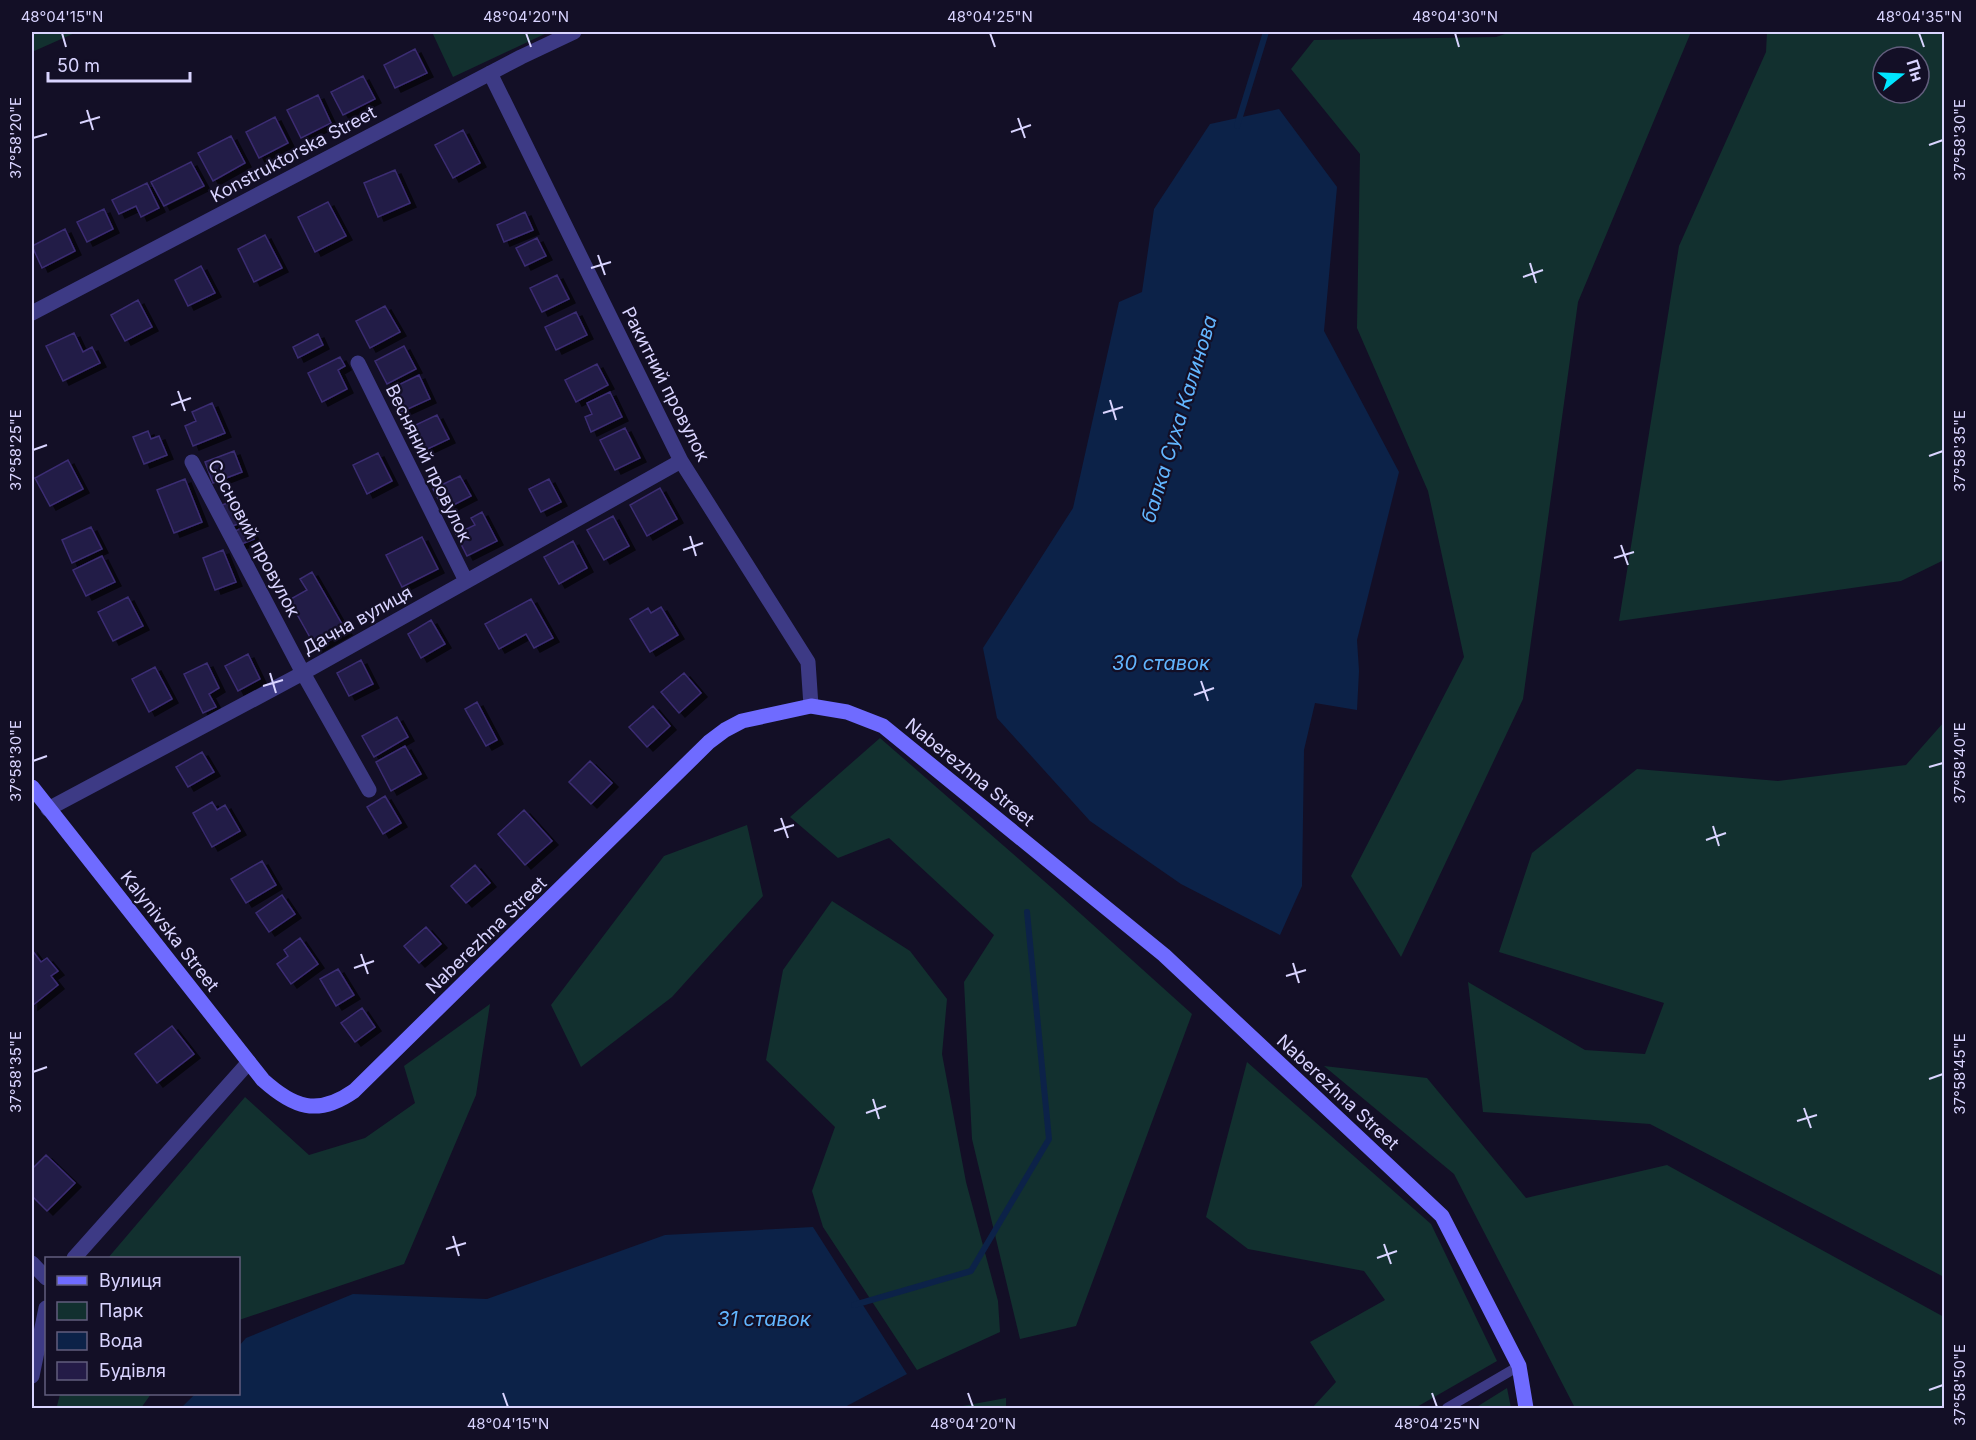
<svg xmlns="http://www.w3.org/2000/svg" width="1976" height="1440" viewBox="0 0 1976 1440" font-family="Inter,sans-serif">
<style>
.green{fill:#12302f;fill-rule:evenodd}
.water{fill:#0c2248}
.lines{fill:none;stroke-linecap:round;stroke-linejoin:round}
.stream{stroke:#0c2248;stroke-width:6}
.building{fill:#241b47;stroke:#3b2d73;stroke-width:1.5;filter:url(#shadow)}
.lane{stroke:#3d3a85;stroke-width:10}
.street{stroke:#3d3a85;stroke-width:15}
.secondary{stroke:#6f6bff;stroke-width:15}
.ticks{fill:none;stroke:#d9d4ff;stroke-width:2}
.labels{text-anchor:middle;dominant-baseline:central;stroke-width:4.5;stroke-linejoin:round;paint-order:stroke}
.street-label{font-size:18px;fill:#d9d4ff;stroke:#130f26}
.water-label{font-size:20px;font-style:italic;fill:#62b6ff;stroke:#130f26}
.neatline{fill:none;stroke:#d9d4ff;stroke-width:2}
.ticks-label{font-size:15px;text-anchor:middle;fill:#d9d4ff}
</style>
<defs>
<filter id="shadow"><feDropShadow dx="6" dy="4" stdDeviation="0" flood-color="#0009"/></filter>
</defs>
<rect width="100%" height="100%" fill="#130f26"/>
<path class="green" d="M32,32h45l-45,20z
M432,32h117l-96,45z
M1511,32h180l-113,270 -55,397 -122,258 -50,-81 113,-219 -36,-166 -71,-163 3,-174 -69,-85 23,-29 182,-3z
M1767,32h177v528l-43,21 -282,40 60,-375 87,-194zM1883,57h36v36h-36z
M1944,722v555l-294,-153 -167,-12 -15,-130 117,68 60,4 19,-51 -165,-51 33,-99 105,-84 141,12 128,-16z
M880,738l172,150 140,126 -116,312 -56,13 -48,-200 -8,-157 30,-47 -105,-97 -51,20 -48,-41z
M747,825l16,71 -91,101 -91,70 -30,-62 113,-149z
M832,901l78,50 37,48 -5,55 24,128 32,119 2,31 -83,38 -94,-143 -11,-36 23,-64 -69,-67 17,-90z
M490,1004l-14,91 -72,169 -165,56 -1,-62h-130l137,-161 64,58 56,-17 50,-35 -11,-37z
M1247,1062l184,162 66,137 -82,47h-103l24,-26 -26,-40 75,-42 -21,-29 -116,-22 -42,-32z
M1324,1066l103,12 99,120 141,-33 277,152v91h-369l-121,-234z
M1507,1388l4,20h-36z
M60,1394h91l-10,14h-86l2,-2z
M1006,1398v10h-54z"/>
<path class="water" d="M1279,109l58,78 -13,144 75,141 -42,168 2,31 -2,39 -42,-7 -11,47 -2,136 -22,49 -99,-51 -91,-63 -93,-103 -14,-70 90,-140 46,-206 23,-10 12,-83 56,-85z
M813,1227l94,147 -64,34h-662l14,-14h43l1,-48 7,-8 107,-44 134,5 178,-64z"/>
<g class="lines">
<path class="stream" d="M1237,126l29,-94
M854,1305l117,-34 78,-132 -22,-227"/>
</g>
<path class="building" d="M415,49l12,24 -32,15 -11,-23z
M363,76l12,23 -32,16 -12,-23z
M318,95l13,28 -30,15 -14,-28z
M275,117l13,26 -29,15 -13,-26z
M463,130l17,33 -27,15 -18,-33z
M231,136l14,27 -32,18 -15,-28z
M191,162l13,24 -40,20 -13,-24z
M395,170l15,33 -32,14 -14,-34z
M147,183l12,25 -18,9 -5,-11 -17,8 -7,-14z
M328,202l18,34 -31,16 -17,-35z
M104,209l9,20 -26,13 -10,-20z
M525,212l8,18 -29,12 -7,-17z
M65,229l10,22 -33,17 -10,-22z
M265,235l17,33 -28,14 -16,-33z
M537,238l9,18 -21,10 -9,-18z
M201,266l14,27 -27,13 -13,-26z
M557,275l12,24 -27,13 -12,-24z
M138,300l14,27 -27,14 -14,-26z
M385,306l15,26 -30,16 -14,-27z
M576,312l11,23 -31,15 -11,-23z
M74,333l9,19 9,-5 8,16 -37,18 -17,-35z
M318,334l5,11 -25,13 -5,-11z
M404,346l12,23 -29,15 -12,-23z
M340,357l5,9 -7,4 9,19 -25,13 -14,-29z
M597,364l11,21 -32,17 -11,-22z
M419,375l11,24 -31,14 -11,-23z
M610,392l12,25 -31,15 -6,-15 7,-3 -5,-11z
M212,403l13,30 -32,13 -8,-20 11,-5 -4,-9z
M437,415l12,24 -30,14 -12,-24z
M625,428l15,30 -25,12 -15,-30z
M148,431l3,8 8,-3 8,19 -23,9 -11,-27z
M234,451l8,21 -29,11 -8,-21z
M378,453l14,28 -25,13 -14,-29z
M68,460l15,29 -33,17 -15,-28z
M460,476l11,20 -27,14 -11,-21z
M185,479l17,43 -28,11 -17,-43z
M549,479l12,23 -20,10 -12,-23z
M660,488l17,31 -30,17 -17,-31z
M232,501l9,22 -12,4 -9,-21z
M482,512l15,29 -30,15 -11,-22 19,-9 -4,-7z
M613,516l16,30 -25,14 -17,-30z
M248,525l6,14 -15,6 -6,-13z
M91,527l11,22 -30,14 -10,-23z
M422,537l16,32 -36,18 -16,-32z
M573,541l14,27 -28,16 -15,-27z
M223,550l13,32 -21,8 -12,-32z
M102,556l13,26 -29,14 -13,-26z
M312,572l34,59 -30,17 -27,-48 18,-10 -7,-11z
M128,597l15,29 -30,15 -15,-29z
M531,599l22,39 -19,10 -8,-14 -27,15 -14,-25z
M661,607l17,28 -28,17 -20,-33 18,-11 3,5z
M431,620l14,24 -24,14 -13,-24z
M248,654l12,25 -22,12 -13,-25z
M361,660l12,24 -24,12 -12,-23z
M207,663l12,25 -10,6 7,13 -13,6 -19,-39z
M155,667l17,32 -23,13 -17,-33z
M684,673l17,20 -22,20 -18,-21z
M477,702l20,38 -11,6 -21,-37z
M653,706l17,20 -23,21 -18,-20z
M397,717l11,20 -34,20 -12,-21z
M405,746l16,28 -30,17 -15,-29z
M202,752l12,20 -26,15 -12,-20z
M590,761l22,22 -21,21 -22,-22z
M385,796l16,27 -18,11 -16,-27z
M212,802l5,8 8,-5 15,26 -28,16 -19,-34z
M524,810l28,31 -27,24 -27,-31z
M262,861l14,24 -30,18 -15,-24z
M475,865l15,18 -24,20 -15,-17z
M282,895l13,19 -26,18 -13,-19z
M426,927l15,17 -22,19 -15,-17z
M300,938l18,26 -27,20 -14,-20 11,-8 -4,-6z
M32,950l9,12 6,-4 11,13 -7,5 7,9 -26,21z
M338,969l16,26 -18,11 -16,-27z
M362,1008l13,19 -20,15 -14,-19z
M172,1026l22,28 -37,29 -22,-29z
M46,1155l29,28 -28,28 -15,-15v-27z"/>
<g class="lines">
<path class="lane" d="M1447,1408l72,-42"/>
<path class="street" d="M490,73l191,388 127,201 3,44
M32,313l489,-256 53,-25
M358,363l108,218
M192,462l111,211 66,117
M48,809l255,-136 378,-212
M74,1258l175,-196
M32,1263l14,15
M32,1376l14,-68"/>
<path class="secondary" d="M32,787l231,293c30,27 54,37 91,11l355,-349 16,-12 17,-9 69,-15 36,6 36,14 281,229 278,261 77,150 7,42"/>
</g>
<path class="ticks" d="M62,33l4,14M526,33l5,14M990,33l5,14M1455,33l4,14M1919,33l5,14M87,110l6,20M1018,118l7,20M80,123l20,-6M1011,132l20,-7M33,138l14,-4M1929,145l14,-5M598,255l7,20M1530,263l6,20M591,268l20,-6M1523,277l20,-7M178,391l7,20M1110,400l6,20M171,405l20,-7M1103,413l20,-6M33,450l14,-5M1929,456l14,-5M690,536l6,20M1621,545l7,20M683,550l20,-7M1614,558l20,-6M270,673l6,20M1201,681l7,20M263,686l20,-6M1194,695l20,-7M33,761l14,-5M1929,767l14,-4M781,818l7,20M1713,826l6,20M774,831l20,-6M1706,840l20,-7M361,954l7,20M1293,963l6,20M354,968l20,-7M1286,976l20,-6M33,1072l14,-5M1929,1079l14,-5M873,1099l6,20M1804,1108l7,20M866,1113l20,-7M1797,1121l20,-6M453,1236l6,20M1384,1244l7,20M446,1249l20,-6M1377,1258l20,-7M1929,1390l14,-5M503,1393l5,14M968,1393l5,14M1432,1393l5,14"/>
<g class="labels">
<g class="street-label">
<text transform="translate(293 154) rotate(-28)">Konstruktorska Street</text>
<text transform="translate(666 384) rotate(63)">Ракитний провулок</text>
<text transform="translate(429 463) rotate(64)">Весняний провулок</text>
<text transform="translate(254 538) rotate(62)">Сосновий провулок</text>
<text transform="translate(357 620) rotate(-29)">Дачна вулиця</text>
<text transform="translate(970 772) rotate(39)">Naberezhna Street</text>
<text transform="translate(170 931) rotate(52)">Kalynivska Street</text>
<text transform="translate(486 935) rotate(-44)">Naberezhna Street</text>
<text transform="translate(1338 1092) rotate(43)">Naberezhna Street</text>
</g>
<g class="water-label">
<text transform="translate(1179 419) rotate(-73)">балка Суха Калинова</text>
<text x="1161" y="663">30 ставок</text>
<text x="764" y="1319">31 ставок</text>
</g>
</g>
<rect width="1976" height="1440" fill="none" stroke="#130f26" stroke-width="66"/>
<rect x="45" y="1257" width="195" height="138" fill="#130f26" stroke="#625e7d" stroke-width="1.5"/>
<rect x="57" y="1276" width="30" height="9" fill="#6f6bff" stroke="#625e7d" stroke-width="1.5"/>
<text x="99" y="1287" font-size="18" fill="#d9d4ff">Вулиця</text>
<rect x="57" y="1302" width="30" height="18" fill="#12302f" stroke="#625e7d" stroke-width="1.5"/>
<text x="99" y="1317" font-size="18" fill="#d9d4ff">Парк</text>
<rect x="57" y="1332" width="30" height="18" fill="#0c2248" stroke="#625e7d" stroke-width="1.5"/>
<text x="99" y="1347" font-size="18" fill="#d9d4ff">Вода</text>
<rect x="57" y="1362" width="30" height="18" fill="#241b47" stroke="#625e7d" stroke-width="1.5"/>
<text x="99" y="1377" font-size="18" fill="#d9d4ff">Будівля</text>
<g transform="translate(1901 75) rotate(72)"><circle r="28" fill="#130f26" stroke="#625e7d" stroke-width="1.5"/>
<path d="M0-4.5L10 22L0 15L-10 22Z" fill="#00e5ff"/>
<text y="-9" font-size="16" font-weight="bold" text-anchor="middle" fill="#d9d4ff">Пн</text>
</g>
<path d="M48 72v9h142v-9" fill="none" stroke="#d9d4ff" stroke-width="3"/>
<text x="57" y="72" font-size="18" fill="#d9d4ff" stroke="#130f26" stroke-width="4.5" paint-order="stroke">50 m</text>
<rect x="33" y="33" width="1910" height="1374" class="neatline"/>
<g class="ticks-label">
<text x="62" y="22">48°04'15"N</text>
<text x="526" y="22">48°04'20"N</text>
<text x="990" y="22">48°04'25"N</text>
<text x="1455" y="22">48°04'30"N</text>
<text x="1919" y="22">48°04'35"N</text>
<text transform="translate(16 138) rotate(-90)" y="5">37°58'20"E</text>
<text transform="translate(1960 140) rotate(-90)" y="5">37°58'30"E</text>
<text transform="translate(16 450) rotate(-90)" y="5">37°58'25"E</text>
<text transform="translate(1960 451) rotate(-90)" y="5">37°58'35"E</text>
<text transform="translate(16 761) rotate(-90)" y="5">37°58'30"E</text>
<text transform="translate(1960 763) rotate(-90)" y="5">37°58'40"E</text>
<text transform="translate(16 1072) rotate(-90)" y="5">37°58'35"E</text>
<text transform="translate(1960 1074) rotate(-90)" y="5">37°58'45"E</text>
<text transform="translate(1960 1385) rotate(-90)" y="5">37°58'50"E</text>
<text x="508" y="1429">48°04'15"N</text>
<text x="973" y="1429">48°04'20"N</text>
<text x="1437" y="1429">48°04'25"N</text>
</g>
</svg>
